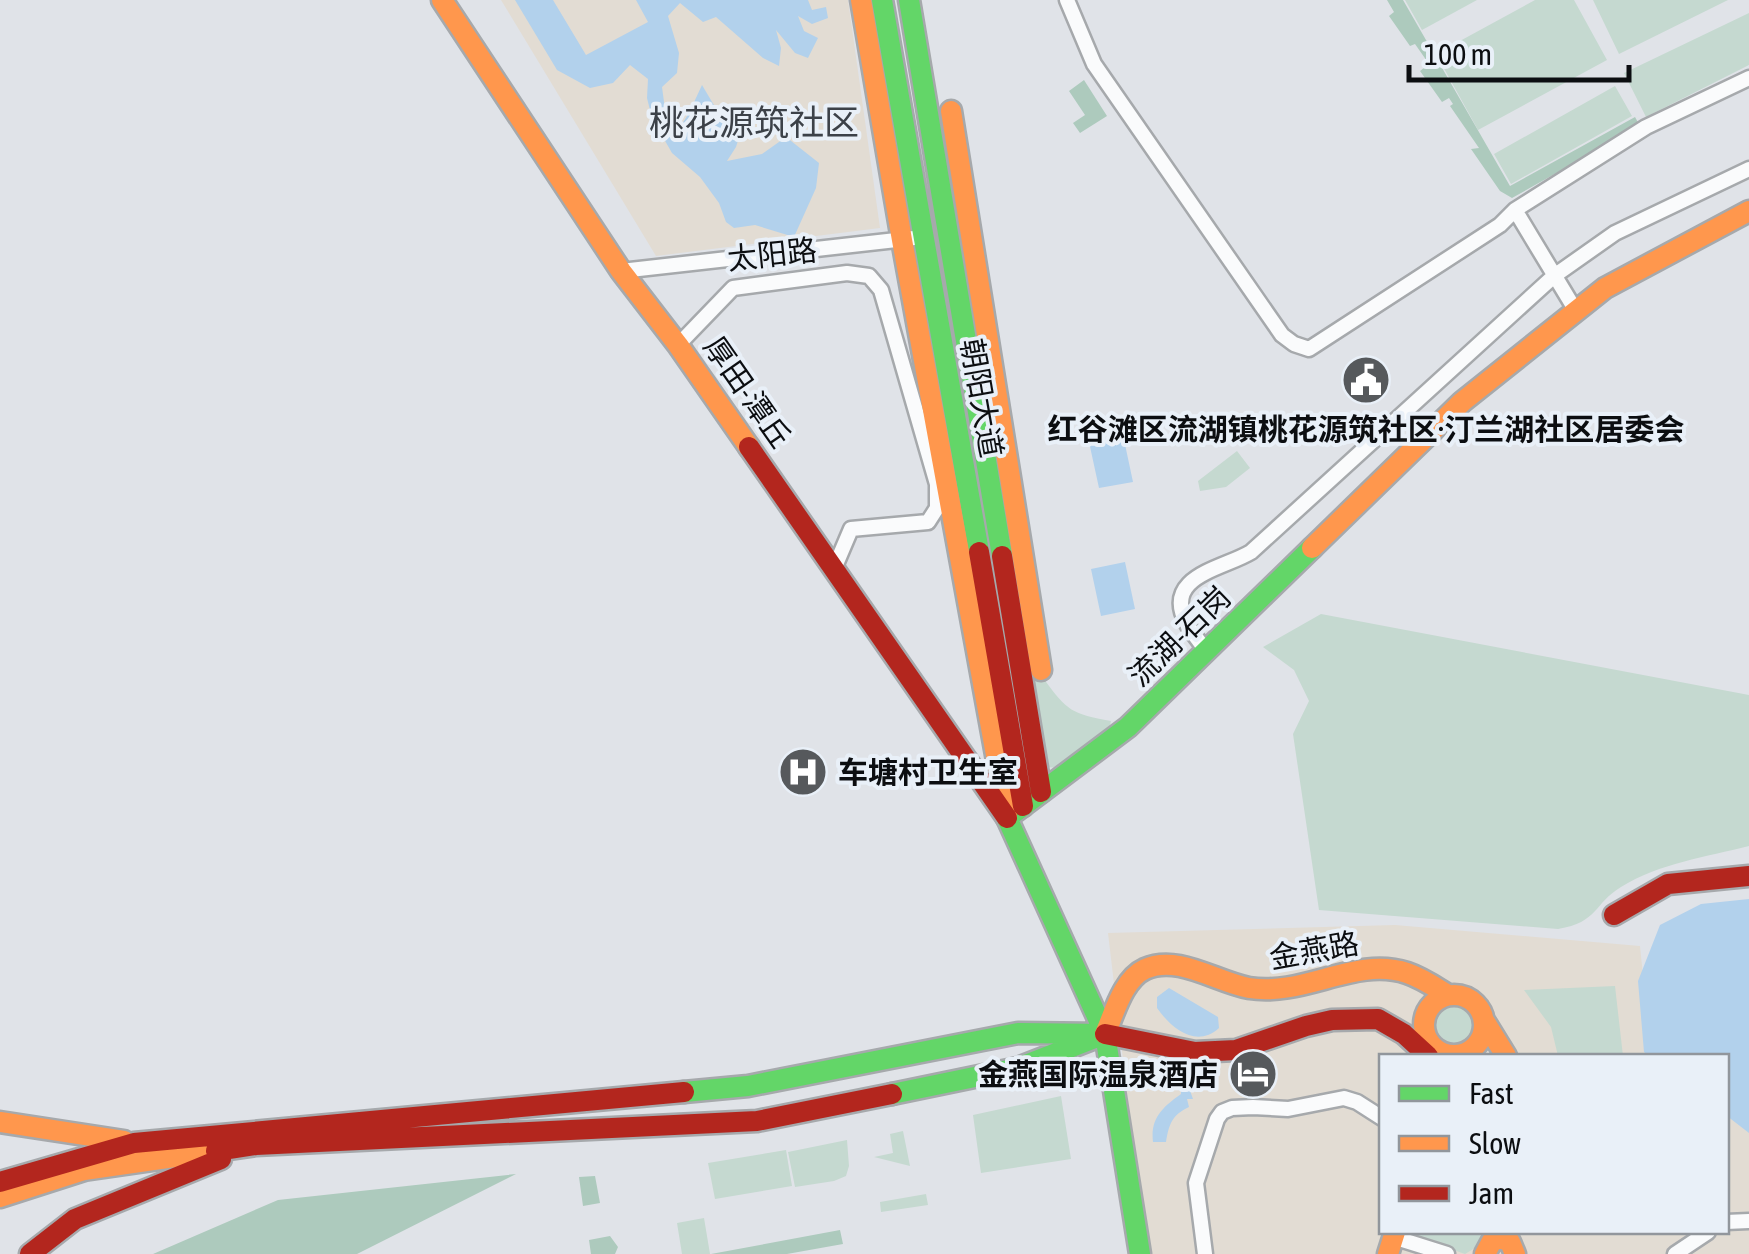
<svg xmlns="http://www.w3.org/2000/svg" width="1749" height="1254" viewBox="0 0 1749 1254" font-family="'Asap Condensed','Noto Sans SC',sans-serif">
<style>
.commercial{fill:#e2dcd3}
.green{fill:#c5d9d0}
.forest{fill:#adcabd}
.water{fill:#b2d1ec}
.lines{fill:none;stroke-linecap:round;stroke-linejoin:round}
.street-casing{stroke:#a6a9ac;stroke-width:19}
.fast-casing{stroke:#a6a9ac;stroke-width:25}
.slow-casing{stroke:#a6a9ac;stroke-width:25}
.jam-casing{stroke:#a6a9ac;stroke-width:25}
.street{stroke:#fafbfc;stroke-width:14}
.fast{stroke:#63d668;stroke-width:20}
.slow{stroke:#ff974d;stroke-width:20}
.jam{stroke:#b3261e;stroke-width:20}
.labels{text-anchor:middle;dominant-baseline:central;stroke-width:8;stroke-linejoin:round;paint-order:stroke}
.street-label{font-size:30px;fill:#0c0e11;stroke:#e9f0f8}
.poi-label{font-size:30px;font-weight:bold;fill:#0c0e11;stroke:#e9f0f8}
.quarter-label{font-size:35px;fill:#3c4148;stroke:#e9f0f8}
</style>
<rect width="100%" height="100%" fill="#e0e3e8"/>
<path class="commercial" d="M501,0h347l32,228 -224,28z
M1395,925l245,21 11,109 3,1h-272v176h344l1,-141 22,10v153h-603l-38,-321z"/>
<path class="green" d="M1405,0h72l-55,30z
M1535,0h39l33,60 -129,70 -42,-76z
M1593,0h135l-109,54z
M1749,13v52l-103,52 -22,-44z
M1615,86l17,30 -121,68 -17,-30z
M1237,451l13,17 -24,19 -26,4 -2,-10z
M1321,614l428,81v151c-43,11 -89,17 -128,41 -28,17 -22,35 -63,42l-239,-19 -26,-176 16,-33 -15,-31 -31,-23z
M1044,679c23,32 28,35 67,42l-2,8 -47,39 -19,-1 -15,-85z
M1615,986l8,70h-65l-7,-29 -27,-37z
M1430 1025a25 25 0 1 1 50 0a25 25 0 1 1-50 0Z
M1061,1096l10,63 -90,14 -8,-58z
M903,1131l7,35 -36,-9 19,-4 -3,-19z
M847,1140l2,26 -3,10 -12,5 -39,6 -7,-35z
M786,1150l6,36 -77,13 -7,-36z
M926,1194l2,11 -47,7 -1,-10z
M704,1218l6,36h-28l-5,-31z
M1410,1232h74l-9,16 -10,6 -52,-18z"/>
<path class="forest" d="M1387,0h16l107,186 125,-69 5,9 -128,72 -12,-7 -29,-42 8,-1 -29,-42 3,-2 -4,-6 -7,4 -22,-31 9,-7 -14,-20 -5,2 -21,-30 5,-4z
M1084,80l23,36 -27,17 -7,-10 12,-8 -16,-24z
M516,1174l-159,80h-204l125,-54z
M595,1176l5,27 -17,3 -4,-29z
M840,1230l3,14 -56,10h-76z
M610,1236l8,11 -3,7h-24l-2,-14z"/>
<path class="water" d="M515,0h38l33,55 62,-33 -12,-22h172l4,10 14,-3 2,11 -16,6 -14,-8 6,15 14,7 -10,20 -13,-5 -19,-23 5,18 -2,18 -16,-8 -47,-41 -13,5 -23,-19 -12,13 11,37 -2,20 -15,14 4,30 14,10 9,-14 13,-28 19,32 21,11 -6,19 -9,14 35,-7 24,-17 33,26 -3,25 -22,49 -39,-12 -21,3 -8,-6 -7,-19 -19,-26 -28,-24 -20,-35 -5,-20 1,-19 -18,-14 -17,18 -23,5 -33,-18z
M1123,435l10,47 -34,6 -10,-46z
M1125,562l10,47 -34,7 -10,-47z
M1749,899v234l-22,-17 -1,-60h-77l-5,-4 -6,-71 22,-56 41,-21z
M1169,988l49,29 1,11c-23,21 -48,0 -62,-20v-11z
M1188,1085l5,14h-6l2,8c-17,8 -20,17 -23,35h-13c-3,-24 10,-35 28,-48v-6z"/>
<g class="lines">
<g class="street-casing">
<path id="street" d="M1067,0l27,64 188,271 12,9 15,5 191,-124 15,-15 131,-83 103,-49
M1515,210l61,101
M621,271l302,-34
M678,345l55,-57 114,-15 22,3 12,14 56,194v24l-9,14 -77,7 -17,40
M1206,651c-6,-9 -13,-17 -19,-27 -26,-48 36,-55 64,-72l303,-276 61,-43 134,-64
M1726,1222l23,-1
M1393,1237l54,17
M1205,1254l-9,-71 21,-64 5,-7 10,-4 21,-1 35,2 56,-11 13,4 25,16
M1675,1254l33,-22"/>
</g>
<g class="fast-casing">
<path id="fast" d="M882,0l97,552
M909,0l93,556
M684,1092l64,-6 270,-53 87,1 -87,34 -126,26
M1140,1254l-35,-220 -98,-216 121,-91 184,-179"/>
</g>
<g class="slow-casing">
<path id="slow" d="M442,0l179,271 57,74 71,102
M861,0l41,240 105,575
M951,111l90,559
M1312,548l150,-146 143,-114 144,-77
M1424 1025a30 30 0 1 1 60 0a30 30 0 1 1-60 0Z
M1485,1022l21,34
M1105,1034c9,-20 18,-55 40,-65 33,-15 71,13 104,19 56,9 106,-32 158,-15 15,5 28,14 41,22
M0,1122l124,19
M0,1197l84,-27 132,-19
M1388,1254l7,-22
M1485,1254l7,-13 9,-3 9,4 5,12"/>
</g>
<g class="jam-casing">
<path id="jam" d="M749,447l258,371
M979,552l44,254
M1002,556l39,236
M1614,915l54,-31 81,-8
M1105,1034l90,18 41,-2 70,-24 26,-6 46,-1 26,15 24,22
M216,1151l40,-6 501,-24 135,-27
M0,1182l134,-39 550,-51
M30,1254l45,-35 146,-60"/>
</g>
<use href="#street" class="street"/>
<use href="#fast" class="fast"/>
<use href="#slow" class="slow"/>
<use href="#jam" class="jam"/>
</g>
<defs>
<g id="civic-disc" transform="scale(2.5)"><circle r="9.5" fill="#56595c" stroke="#e9f0f8"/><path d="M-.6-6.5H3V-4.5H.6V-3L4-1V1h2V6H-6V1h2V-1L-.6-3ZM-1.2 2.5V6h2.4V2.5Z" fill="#fff"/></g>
<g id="hospital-disc" transform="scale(2.5)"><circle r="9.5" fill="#56595c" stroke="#e9f0f8"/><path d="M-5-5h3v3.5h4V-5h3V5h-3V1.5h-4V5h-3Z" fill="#fff"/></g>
<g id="hotel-disc" transform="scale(2.5)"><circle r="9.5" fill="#56595c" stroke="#e9f0f8"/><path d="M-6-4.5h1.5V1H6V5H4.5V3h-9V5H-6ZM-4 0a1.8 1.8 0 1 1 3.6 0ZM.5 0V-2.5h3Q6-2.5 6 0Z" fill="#fff"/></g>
</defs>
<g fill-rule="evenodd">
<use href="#civic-disc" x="1366" y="380"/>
<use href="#hospital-disc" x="803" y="772"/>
<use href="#hotel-disc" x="1253" y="1074"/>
</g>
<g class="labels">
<g class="street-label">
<text transform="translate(772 254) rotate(-6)">太阳路</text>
<text transform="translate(748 392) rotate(55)">厚田-潭丘</text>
<text transform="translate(982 398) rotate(80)">朝阳大道</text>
<text transform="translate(1179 636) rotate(-44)">流湖-石岗</text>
<text transform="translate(1314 950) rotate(-10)">金燕路</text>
</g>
<g class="poi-label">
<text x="1366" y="429">红谷滩区流湖镇桃花源筑社区·汀兰湖社区居委会</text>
<text x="838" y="772" text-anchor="start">车塘村卫生室</text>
<text x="1218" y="1074" text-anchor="end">金燕国际温泉酒店</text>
</g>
<g class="quarter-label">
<text x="754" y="122">桃花源筑社区</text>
</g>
</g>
<rect x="1379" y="1054" width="350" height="180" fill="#e9f0f8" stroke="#91969c" stroke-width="2.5"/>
<rect x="1399" y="1086" width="50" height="15" fill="#63d668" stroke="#91969c" stroke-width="2.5"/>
<text x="1469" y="1104" font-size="30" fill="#0c0e11">Fast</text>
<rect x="1399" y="1136" width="50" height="15" fill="#ff974d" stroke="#91969c" stroke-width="2.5"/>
<text x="1469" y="1154" font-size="30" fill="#0c0e11">Slow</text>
<rect x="1399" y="1186" width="50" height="15" fill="#b3261e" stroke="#91969c" stroke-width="2.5"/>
<text x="1469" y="1204" font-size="30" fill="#0c0e11">Jam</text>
<path d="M1409 65v15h220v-15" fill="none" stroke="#0c0e11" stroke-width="5"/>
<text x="1424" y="65" font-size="30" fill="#0c0e11" stroke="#e9f0f8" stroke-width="8" paint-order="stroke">100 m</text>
</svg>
